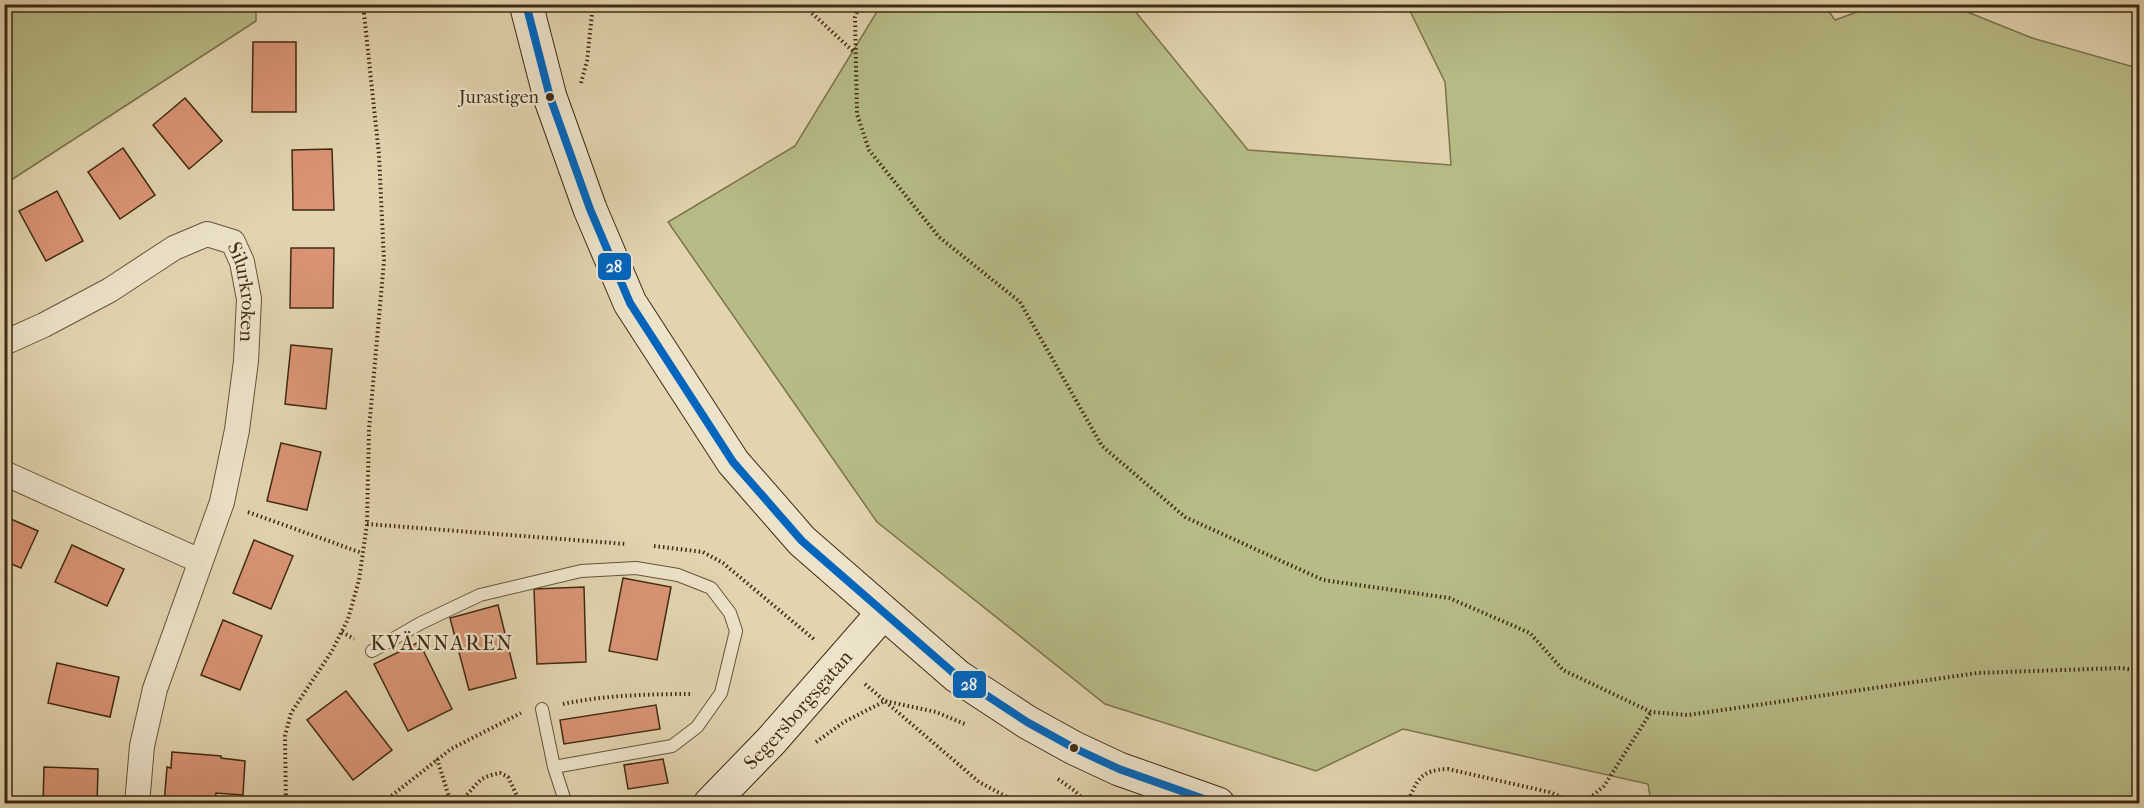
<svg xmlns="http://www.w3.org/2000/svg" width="2144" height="808" viewBox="0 0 2144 808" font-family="'IM FELL French Canon',serif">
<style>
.green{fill:#b7bc87;stroke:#7c734d;stroke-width:1.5}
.building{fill:#da9475;stroke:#402a13;stroke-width:1.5}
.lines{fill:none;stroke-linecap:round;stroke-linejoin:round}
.lane-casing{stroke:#68543a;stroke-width:14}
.street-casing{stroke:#68543a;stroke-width:26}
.secondary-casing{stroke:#402a13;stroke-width:35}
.path{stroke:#402a13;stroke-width:4;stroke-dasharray:1.5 3;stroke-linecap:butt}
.lane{stroke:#ece3ca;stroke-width:12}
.street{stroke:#ece3ca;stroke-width:24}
.secondary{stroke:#ece3ca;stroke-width:33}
.bus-1-casing{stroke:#ece3ca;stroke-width:12}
.bus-1{stroke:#0065bd;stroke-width:8}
.bus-dot{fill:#402a13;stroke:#ece3ca;stroke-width:2}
.labels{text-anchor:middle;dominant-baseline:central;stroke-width:4.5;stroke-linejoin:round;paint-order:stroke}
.bus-label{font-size:18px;fill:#402a13;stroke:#ece3ca;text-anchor:end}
.street-label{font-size:20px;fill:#402a13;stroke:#ece3ca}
.neighbourhood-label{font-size:21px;letter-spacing:1.5px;fill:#402a13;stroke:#ece3ca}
.line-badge{stroke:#ece3ca;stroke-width:2}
.badge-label{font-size:16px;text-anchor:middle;font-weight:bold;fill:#fff}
</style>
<rect width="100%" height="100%" fill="#e1d4ae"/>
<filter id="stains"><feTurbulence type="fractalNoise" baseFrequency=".00333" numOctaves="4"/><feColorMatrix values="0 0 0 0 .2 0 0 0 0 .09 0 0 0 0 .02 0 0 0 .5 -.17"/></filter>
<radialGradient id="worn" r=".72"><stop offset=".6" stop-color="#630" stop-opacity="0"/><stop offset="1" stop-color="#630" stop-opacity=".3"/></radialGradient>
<path class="green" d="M5,4l251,1v16l-251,163z
M1824,5l11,15 41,-15h74l82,33 102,29 6,67 -1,669h-488l-3,-19 -245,-55 -87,42 -211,-67 -228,-182 -209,-300 127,-76 86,-141h249l118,145 203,15 -6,-83 -38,-77z"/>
<path class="building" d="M253,42h43v70h-44z
M185,98l37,43 -33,28 -36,-44z
M123,148l32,47 -35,24 -32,-47z
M332,149l2,61h-41l-1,-60z
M57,191l26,50 -37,20 -27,-50z
M291,248h43l-1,60h-43z
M291,345l41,4 -6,60 -41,-5z
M281,443l40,9 -14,58 -40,-9z
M4,516l34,15 -17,37 -17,-7z
M254,540l39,16 -22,53 -38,-16z
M72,545l52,24 -17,37 -52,-24z
M623,578l48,9 -14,73 -48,-9z
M584,587l2,75 -49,2 -3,-75z
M498,605l18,73 -47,12 -19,-72z
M223,620l39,16 -22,54 -39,-15z
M419,642l33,67 -44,22 -34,-67z
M57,663l62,14 -9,40 -62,-14z
M346,691l46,59 -39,30 -46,-60z
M656,705l4,24 -96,15 -4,-24z
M172,752l49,4v2l24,3 -2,34 -27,-2 -1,11h-51l3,-37 4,1z
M663,759l5,24 -40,6 -4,-24z
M44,767l54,2 -1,35h-54z"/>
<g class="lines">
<g class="lane-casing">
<path id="lane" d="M372,651l49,-28 59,-28 101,-24 55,-3 42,7 33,13 19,25 6,18 -15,62 -24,34 -25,19 -118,21 12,37
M542,709l12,58"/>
</g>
<g class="street-casing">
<g id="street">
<path id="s1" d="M4,343l40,-18 66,-35 64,-42 33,-14 26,8 9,20 7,37 -3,62 -9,69 -15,72 -67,187 -13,57 -5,58"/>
<path d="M4,473l196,88"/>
</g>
</g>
<g class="secondary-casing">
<g id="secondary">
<path d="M526,4l24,93 40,112 40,94 103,159 69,79 155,135 70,46 47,26 45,21 99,35"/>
<path id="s2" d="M710,804l62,-64 111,-127"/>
</g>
</g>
<path class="path" d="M802,4l53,49
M860,4l-5,13 2,97 12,36 70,87 81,65 82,144 83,71 138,63 126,18 81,35 33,37 88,42 37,3 289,-42 144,-5 19,3
M581,83l6,-22 6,-57
M248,512l114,41
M367,524l259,20
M654,546l49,6 20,11 93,78
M342,632l12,7
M865,684l114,98 41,22
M563,704c42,-9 88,-10 130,-10
M816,742l28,-20 41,-21 51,11 31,13
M437,759l14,44
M1058,779l17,12 13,13
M451,802c15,0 19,-14 31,-23 5,-3 12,-5 18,-6l8,4 13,27
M286,804l-1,-68 6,-23 41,-62 16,-32 11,-39 8,-56 2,-95 15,-168 -5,-106 -16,-151
M381,804l70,-55 70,-36
M669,804l9,-8
M1407,804c10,-24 13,-34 41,-35l101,23 13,5 8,7
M1572,804l19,-7 13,-11 47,-74"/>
<use href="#lane" class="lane"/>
<use href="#street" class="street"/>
<use href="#secondary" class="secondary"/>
<g class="bus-1-casing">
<path id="bus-1" d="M526,4l24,93 40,112 40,94 103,159 69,79 155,135 70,46 47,26 45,21 99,35"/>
</g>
<use href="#bus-1" class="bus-1"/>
</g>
<g class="bus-dot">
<circle cx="550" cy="97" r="5"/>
<circle cx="1074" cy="748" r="5"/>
</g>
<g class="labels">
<g class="bus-label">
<text x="539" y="97">Jurastigen</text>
</g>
<g class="street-label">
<text stroke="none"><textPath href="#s1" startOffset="310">Silurkroken</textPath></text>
<text stroke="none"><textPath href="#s2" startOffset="129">Segersborgsgatan</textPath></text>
</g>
<g class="neighbourhood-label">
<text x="442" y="643">KVÄNNAREN</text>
</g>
</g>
<g class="line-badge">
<rect x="597" y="252" width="35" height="29" rx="6" fill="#0065bd"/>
<rect x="952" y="670" width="35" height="29" rx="6" fill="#0065bd"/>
</g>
<g class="badge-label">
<text x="614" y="272">28</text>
<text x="969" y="690">28</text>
</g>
<rect width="2144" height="808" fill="none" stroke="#e1d4ae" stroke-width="24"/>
<rect x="6" y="6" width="2132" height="796" fill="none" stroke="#402a13" stroke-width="3"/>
<rect x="12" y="12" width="2120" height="784" fill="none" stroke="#402a13" stroke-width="1.5"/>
<rect width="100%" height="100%" filter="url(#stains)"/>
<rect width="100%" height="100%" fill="url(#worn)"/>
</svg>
